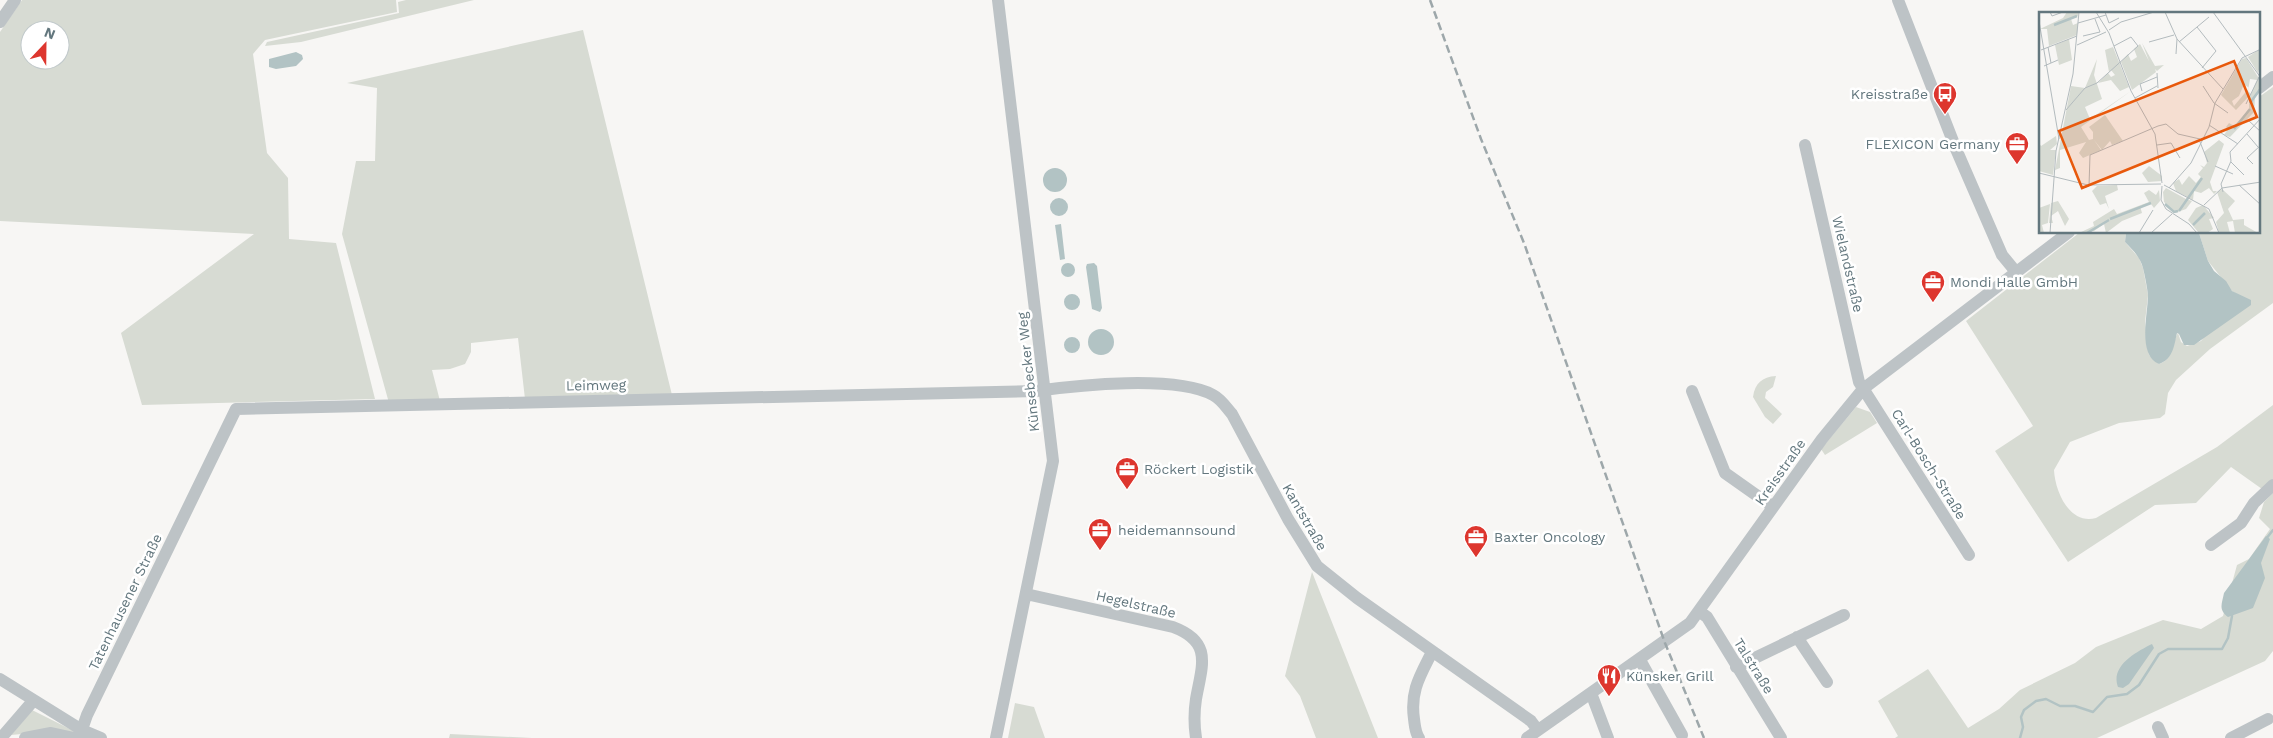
<svg xmlns="http://www.w3.org/2000/svg" width="2273" height="738" viewBox="0 0 2273 738" font-family="'Work Sans',sans-serif">
<style>
.green{fill:#d7dbd3;fill-rule:evenodd}
.water{fill:#b2c3c4}
.lines{fill:none;stroke-linecap:round;stroke-linejoin:round}
.stream{stroke:#b2c3c4;stroke-width:2.5}
.minor{stroke:#bdc3c6;stroke-width:12}
.rail{stroke:#9da7aa;stroke-width:2.5;stroke-dasharray:8 4;stroke-linecap:butt}
.labels{text-anchor:middle;dominant-baseline:central;stroke-width:5;stroke-linejoin:round;paint-order:stroke}
.poi-label{font-size:14px;fill:#63777e;stroke:#fff;text-anchor:start}
.street-label{font-size:14px;fill:#63777e;stroke:#fff}
.inset-river{fill:none;stroke:#b2c3c4;stroke-width:2.5}
.inset-road{fill:none;stroke:#b3bbbe;stroke-width:1}
.view{fill:#e8590c;fill-opacity:0.15;stroke:#e8590c;stroke-width:2.5}
.inset-edge{fill:none;stroke:#63777e;stroke-width:2.5}
</style>
<rect width="100%" height="100%" fill="#f7f6f4"/>
<path class="green" d="M22,0h374l1,12 -132,28 -12,14 14,99 21,25 1,61 47,4 39,156 -233,6 -21,-72 133,-99 -254,-13v-189zM30,30h30v30h-30z
M406,0h68l-173,42 -36,4 2,-4 132,-29 -1,-11z
M583,30l89,365 -147,4 -7,-61 -47,5v9l-6,12 -15,5 -18,1 8,31 -51,2 -47,-169 14,-73h19l2,-73 -30,-5z
M2273,87v216l-63,46 -34,31 -8,13 -3,21 -5,4 -41,5 -49,19 -16,28c1,21 15,55 42,48l121,-71 56,-42v74l-11,10 -31,-22 -35,36 -41,2 -87,57 -73,-111 38,-25 -67,-105 113,-88h47l-1,9 14,16 4,10 5,27 -3,27 4,33 10,9c15,-5 12,-20 19,-31l3,9 6,4 14,-5 37,-46 -6,-4 -24,-30 -9,-28 60,-1v-135z
M1776,376l-3,11 -7,5 -1,6 17,16 -9,10 -8,-7 -12,-20c2,-14 9,-20 23,-21z
M1856,407l14,5 7,11 -52,32 -4,-6z
M2273,493v158l-8,10 -168,77h-202l3,-2 -20,-35 50,-32 40,59 31,-19 21,-19 55,-27 21,-16 67,-27 38,9 22,-13 14,-51 12,-6 21,-30 -11,-11 5,-16z
M1312,572l66,166h-62l-16,-42 -15,-20z
M1015,703l19,4 11,31h-37z
M32,710l42,21v5l-21,-5 -42,4z
M450,734l82,4h-83z"/>
<path class="water" d="M296,52l6,3 1,4 -7,7 -20,3 -7,-2v-8z
M1043 180a12 12 0 1 1 24 0a12 12 0 1 1-24 0Z
M1050 207a9 9 0 1 1 18 0a9 9 0 1 1-18 0Z
M1061,224l4,35 -5,1 -5,-35z
M2126,233h73l9,28 6,10 12,10 6,10 19,9v5l-57,40h-10l-5,-11 -2,-1c-3,13 -4,26 -18,31 -22,-9 -11,-50 -11,-69 -1,-8 -3,-19 -5,-27 -3,-11 -10,-18 -18,-26z
M1061 270a7 7 0 1 1 14 0a7 7 0 1 1-14 0Z
M1094,263l3,3 5,42 -2,4 -8,-3 -6,-42 1,-3z
M1064 302a8 8 0 1 1 16 0a8 8 0 1 1-16 0Z
M1088 342a13 13 0 1 1 26 0a13 13 0 1 1-26 0Z
M1064 345a8 8 0 1 1 16 0a8 8 0 1 1-16 0Z
M2266,536l4,3 -9,24 4,15 -12,30 -25,9c-10,-8 -6,-13 -4,-24z
M2152,644l2,4 -25,36 -6,4 -5,-1c-8,-21 18,-35 34,-43z"/>
<g class="lines">
<path class="stream" d="M2266,539l7,-9
M2020,738l3,-11 -2,-10 3,-7 12,-9 10,-2 14,7h15l18,6 14,-15 20,-3 12,-9 20,-31 9,-5h54l6,-11 4,-22"/>
<path class="minor" d="M1898,0l58,149 46,106 14,17
M0,22l15,-22
M2259,88l14,-11
M1805,145l54,237 110,173
M1692,391l33,82 48,34
M2211,545l30,-22 13,-20 19,-18
M1026,594l147,33c40,15 29,38 23,72 -2,13 -2,26 0,39
M1700,612l7,5 74,121
M1797,637l30,45
M1640,660l42,75
M1736,667l108,-52
M0,679l82,51 19,8
M1591,693l17,45
M2158,727l5,11
M1,738l32,-37
M25,738l26,-5 23,5
M79,738l8,-23 149,-306 800,-18c43,-6 139,-16 177,4 8,4 13,12 19,19l56,105 29,47 40,32 174,123 6,8
M996,738l57,-277 -55,-461
M1419,738c-4,-6 -4,-12 -5,-19 -4,-28 6,-43 18,-67
M1527,738l163,-115 132,-184 41,-50 206,-157
M2231,738l37,-19"/>
<path class="rail" d="M1430,0l51,139 43,104 141,400 39,95"/>
</g>
<defs>
<g id="bus-pin" transform="scale(1.25)"><path d="M0 17L-7.5 6A9.5 9.5 0 1 1 7.5 6Z" fill="#dd362e" stroke="#fff"/><path d="M-5-6H5V4H4V6H2V4H-2V6H-4V4H-5ZM-3.5-4V0h7V-4ZM-3.5 1.2v1.5H-2V1.2ZM2 1.2v1.5H3.5V1.2Z" fill="#fff"/></g>
<g id="office-pin" transform="scale(1.25)"><path d="M0 17L-7.5 6A9.5 9.5 0 1 1 7.5 6Z" fill="#dd362e" stroke="#fff"/><path d="M-6-3h4V-5.5h4V-3h4V5H-6ZM-1-4.5V-3h2v-1.5ZM-6 0V1H6V0Z" fill="#fff"/></g>
<g id="restaurant-pin" transform="scale(1.25)"><path d="M0 17L-7.5 6A9.5 9.5 0 1 1 7.5 6Z" fill="#dd362e" stroke="#fff"/><path d="M-5-6h1v4h1v-4h1v4h1v-4h1v5L-1.5 .5V6h-2V.5L-5-1ZM5-6V6H3V1.5H1.5Q1.5-4 5-6Z" fill="#fff"/></g>
</defs>
<g fill-rule="evenodd">
<use href="#bus-pin" x="1945" y="94"/>
<use href="#office-pin" x="2017" y="144"/>
<use href="#office-pin" x="1933" y="282"/>
<use href="#office-pin" x="1127" y="469"/>
<use href="#office-pin" x="1100" y="530"/>
<use href="#office-pin" x="1476" y="537"/>
<use href="#restaurant-pin" x="1609" y="676"/>
</g>
<g class="labels">
<g class="poi-label">
<text x="1928" y="94" text-anchor="end">Kreisstraße</text>
<text x="2000" y="144" text-anchor="end">FLEXICON Germany</text>
<text x="1950" y="282">Mondi Halle GmbH</text>
<text x="1144" y="469">Röckert Logistik</text>
<text x="1118" y="530">heidemannsound</text>
<text x="1494" y="537">Baxter Oncology</text>
<text x="1626" y="676">Künsker Grill</text>
</g>
<g class="street-label">
<text transform="translate(1848 264) rotate(77)">Wielandstraße</text>
<text transform="translate(1028 372) rotate(-96)">Künsebecker Weg</text>
<text transform="translate(596 385) rotate(-1)">Leimweg</text>
<text transform="translate(1929 464) rotate(58)">Carl-Bosch-Straße</text>
<text transform="translate(1780 472) rotate(-55)">Kreisstraße</text>
<text transform="translate(1305 517) rotate(60)">Kantstraße</text>
<text transform="translate(125 602) rotate(-64)">Tatenhausener Straße</text>
<text transform="translate(1136 604) rotate(13)">Hegelstraße</text>
<text transform="translate(1754 666) rotate(58)">Talstraße</text>
</g>
</g>
<g transform="translate(2039 12)">
<rect width="221" height="221" fill="#f7f6f4"/>
<path d="M28,0h11v4l-7,3 2,6 5,-2 -1,12 -28,11 -2,-17h-7l23,-11zM30,27l3,21 -13,5 -4,-20zM103,31l13,23 9,-1 -7,6 -2,-2 1,3 -24,18 -11,-28 7,-8 3,7 6,-4 -3,-8 6,-5 9,17zM74,35l16,40 -9,4 -9,-11 -13,3 10,-10 3,4 4,-2 -4,-5 -2,2 -4,-22zM221,37v17l-2,7 -10,-16zM207,46l14,22v11l-5,7 -1,14 -24,25 -6,-2 4,-6 -2,-2 3,-4 5,3 15,-16v-11l8,-19 -7,-1 -2,12 3,3 -15,16 -15,-15 21,-36zM205,72l5,4 -15,18 -2,-5 7,-5zM58,47l-3,16 8,24 -17,8 5,12 41,-28 -50,36 8,13 4,-1v-7l-4,-5 16,-12 18,26 -11,4 -2,-4 -8,9 -8,-10 7,10 -18,8 -4,-5 7,-11 -26,8v18l-5,2 16,-84 14,2zM17,124l1,8 -7,6h6l-3,25 -14,-4v-28l2,3zM180,128l5,4 -14,38 3,9h4l-3,3 -5,-6 -8,5 -7,-2 -1,9 -17,-9 -3,-8 6,-4 3,6 7,-9 7,7 5,-6 -3,-3 5,-6 -3,-3 4,2 3,-4 -3,-11zM110,154l13,10v5l-14,1 -6,-9zM78,173l1,5 -13,6 4,13 -3,-6 -6,2 -8,-14 5,-5zM127,176l20,11 6,2 -6,8 -11,4 -11,-11 -1,-10zM183,177l13,12 -7,8 5,11 11,-1v6l14,8h-23l-2,-12 -6,1 3,11h-11l-3,-11 8,-9 -7,-21zM110,178l7,5 3,-5 1,11 -6,7 -3,-4 -11,2 2,7 -20,8 -16,12 -2,-9 -10,7 -15,2 15,-7 -1,-4 21,-13 3,5 32,-12 -5,-9zM19,189l11,18 -4,7 -7,-15 -7,5 2,7h-4l2,-20zM11,192l-2,19 -6,2 2,8h5h-7l-3,-2v-23zM164,193l11,13 -5,1 4,10 -6,4h-8l-11,-13 8,-12z" fill="#d7dbd3" fill-rule="evenodd"/>
<path class="inset-river" d="M15,13l23,-9M211,91l11,-15M195,117l16,-20M126,192l9,8 4,-1M140,199l23,-33M71,207l41,-16M154,213l12,-12M48,221l22,-13"/>
<path class="inset-road" d="M11,0l2,4 11,-4M57,0l13,21 22,58 24,43 7,49M66,0l4,11 10,-5M126,0l12,27 46,50M174,0l48,66M0,9l20,118M39,11l28,-8M158,15l19,24 -14,17M70,18l12,-8 33,-10M44,24l17,-4 -5,-13M110,30l25,-7M140,30l30,-25M38,33l29,-13M9,35l3,16M2,38l36,-14M137,42l1,-15M5,54l14,-6M118,61l1,15M164,74l11,17 14,10M103,79l-2,-7 17,-7M96,86l22,-12M207,92l13,-27M27,98l19,-22 12,-5 41,-37 -7,-9 -17,9M209,108l13,12M170,113l29,19M208,122l11,13M161,130l8,20M118,133l14,-2 9,15M192,150l13,13M214,152l-6,-6 14,-13M176,154l18,8M0,161l49,12 73,-1M125,173l45,24 10,24M200,173l22,20M123,174l-1,14 5,9 23,15 8,9M44,176l6,-2 1,-31 68,-29 8,-2 12,10 22,5M130,176l22,-25 18,-36 6,-24 27,-45 19,-9M184,180l-2,-8 10,-23 -1,-9 31,-34M165,193l18,-17 39,-6M11,221l6,-82 17,-77 6,-62M100,221l14,-23M112,221l21,-19"/>
<path class="view" d="M195,49l23,56 -175,71 -23,-57z"/>
<rect width="221" height="221" class="inset-edge"/>
</g>
<g transform="translate(45 45) rotate(22)"><circle r="24" fill="#ffffff" stroke="#c1c9cb"/>
<path d="M0-4L9 19L0 12L-9 19Z" fill="#dd362e"/>
<text y="-8" font-size="14" font-weight="bold" text-anchor="middle" fill="#63777e">N</text>
</g>
</svg>
